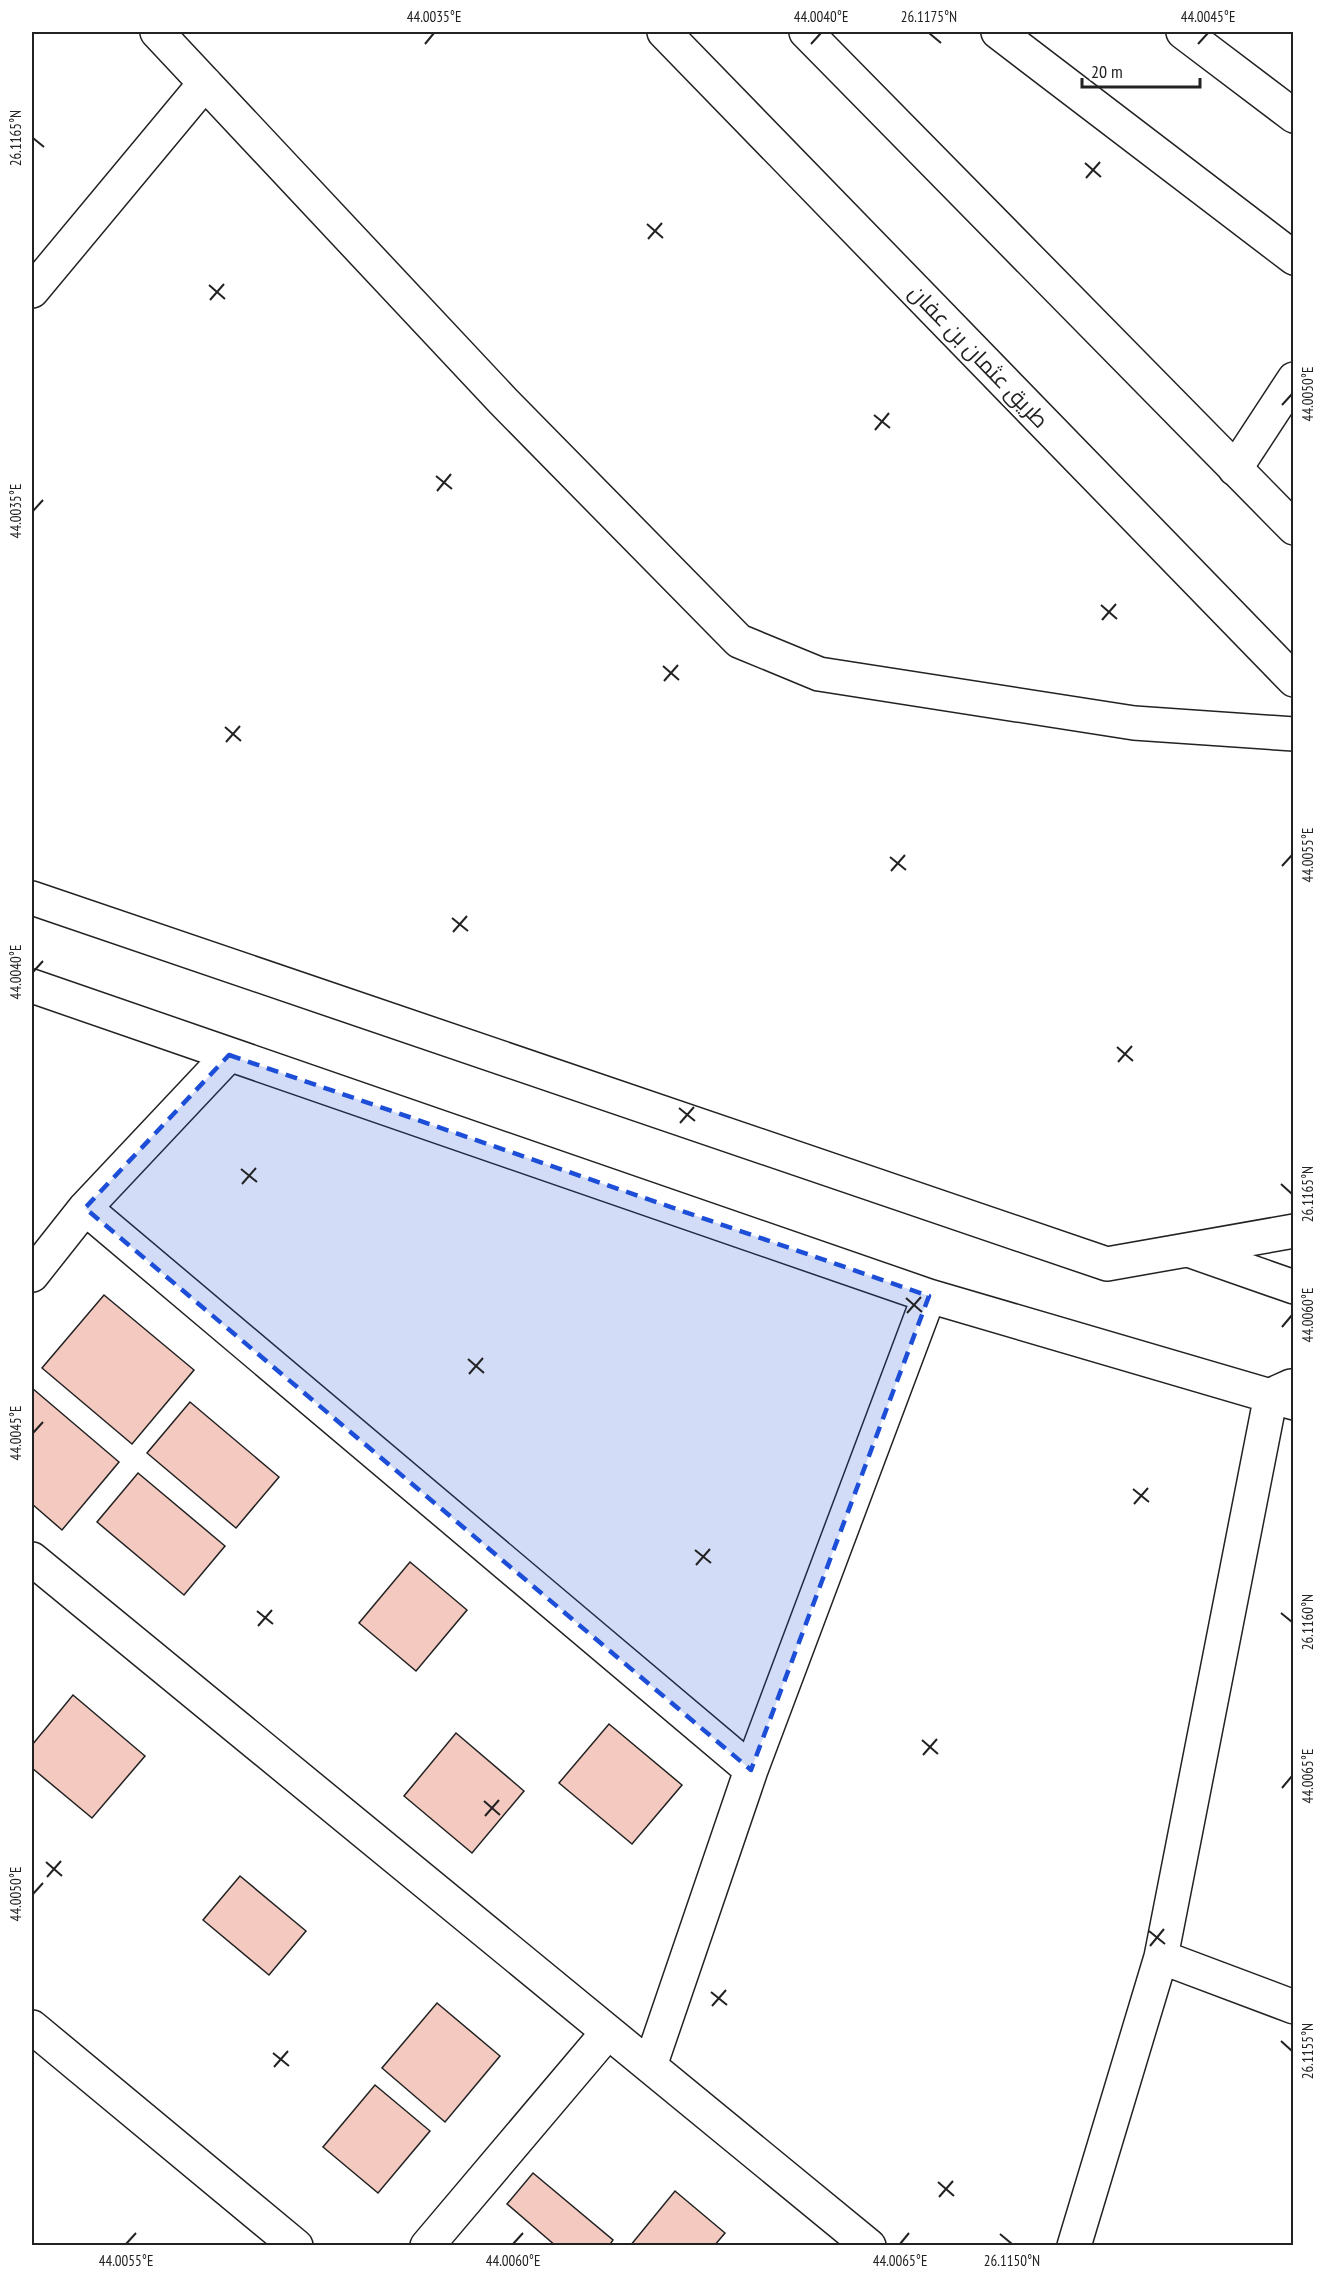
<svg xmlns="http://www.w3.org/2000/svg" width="1325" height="2277" viewBox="0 0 1325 2277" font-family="'PT Sans Narrow',Cairo,sans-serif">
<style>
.building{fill:#f3c9c0;stroke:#222;stroke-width:1.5}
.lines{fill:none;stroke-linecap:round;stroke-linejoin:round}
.minor-casing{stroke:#222;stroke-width:36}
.major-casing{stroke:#222;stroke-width:36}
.minor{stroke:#fff;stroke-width:33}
.major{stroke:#fff;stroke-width:33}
.marked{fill:#1d4ed8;fill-opacity:0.2;stroke:#1d4ed8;stroke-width:4.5;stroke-dasharray:12 8;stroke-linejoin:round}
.ticks{fill:none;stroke:#222;stroke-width:2}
.labels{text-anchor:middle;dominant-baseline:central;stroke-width:4.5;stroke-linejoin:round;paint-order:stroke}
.street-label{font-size:22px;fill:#222;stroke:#fff}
.neatline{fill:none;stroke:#222;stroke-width:2}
.ticks-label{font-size:15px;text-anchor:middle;fill:#222}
</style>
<rect width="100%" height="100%" fill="#fff"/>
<path class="building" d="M104,1295l90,75 -62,74 -90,-76z
M32,1388l87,74 -57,68 -30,-26z
M190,1402l89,75 -43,51 -89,-75z
M138,1473l87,73 -41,49 -87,-73z
M410,1562l57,48 -51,61 -57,-48z
M73,1695l72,61 -53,62 -60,-50v-23z
M609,1724l73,61 -50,59 -73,-61z
M456,1733l68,58 -52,62 -68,-57z
M240,1876l66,55 -37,44 -66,-55z
M437,2003l63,53 -55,66 -63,-54z
M375,2085l55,46 -52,62 -55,-46z
M533,2173l80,67 -4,6h-53l-49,-42z
M675,2191l50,42 -11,13h-84z"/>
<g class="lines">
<g class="minor-casing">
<path id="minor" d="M157,32l346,369 236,240 80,33 315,49 160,11
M998,32l296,226
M1183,32l111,84
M32,291l173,-208
M1235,469l59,-90
M32,898l1075,366 187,-33
M32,986l897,310 365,107
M85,1208l666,562
M1191,1251l103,36
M32,1275l53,-67 144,-153
M32,1559l837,687
M1161,1957l133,50
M32,2027l264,219
M650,2066l101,-296 178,-474
M427,2246l181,-214
M1074,2246l87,-289 110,-562 20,-9"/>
</g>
<g class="major-casing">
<path id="major" d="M664,32l630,648
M806,32l488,496"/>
</g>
<use href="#minor" class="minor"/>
<use href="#major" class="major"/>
</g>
<path class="marked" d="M229,1055l700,241 -178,474 -666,-562z"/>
<path class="ticks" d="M929,33l12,10M425,44l9,-11M811,44l10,-11M1198,44l10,-11M33,138l11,9M1085,163l16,14M1086,178l14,-16M647,224l16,14M648,239l14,-16M209,285l16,14M210,300l14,-16M1282,405l10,-11M874,415l16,13M875,430l14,-17M436,476l16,13M437,491l14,-17M33,511l10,-11M1101,605l16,14M1102,620l14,-16M663,666l16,14M664,681l14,-16M225,727l16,14M226,742l14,-16M890,857l16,13M1282,866l10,-11M891,871l14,-16M452,918l16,13M453,932l14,-16M33,972l10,-11M1117,1047l16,14M1118,1062l14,-16M679,1108l16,13M680,1123l14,-16M241,1169l16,13M242,1184l14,-16M1281,1184l11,10M906,1298l16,14M907,1313l14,-16M1282,1327l10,-12M468,1359l16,14M469,1374l14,-16M33,1433l10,-11M1133,1489l16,13M1134,1504l14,-16M695,1550l16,13M696,1565l14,-16M257,1611l16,13M1281,1613l11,9M258,1626l14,-16M922,1740l16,14M923,1755l14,-16M1282,1788l10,-12M484,1801l16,14M485,1816l14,-16M46,1862l16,14M47,1877l14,-16M33,1894l10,-11M1149,1931l16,13M1150,1946l14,-17M711,1992l16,13M712,2006l14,-16M1281,2041l11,10M273,2053l16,13M274,2067l14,-16M938,2182l16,14M939,2197l14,-16M1000,2234l12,10M126,2244l10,-11M513,2244l10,-11M900,2244l9,-11"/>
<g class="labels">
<g class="street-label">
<text transform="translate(979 356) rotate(46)">طريق عثمان بن عفان</text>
</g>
</g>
<rect width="1325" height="2277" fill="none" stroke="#ffffff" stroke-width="66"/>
<path d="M1082 78v9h118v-9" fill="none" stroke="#222222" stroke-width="3"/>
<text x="1091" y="78" font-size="18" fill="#222222" stroke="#ffffff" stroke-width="4.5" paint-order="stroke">20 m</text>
<rect x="33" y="33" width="1259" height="2211" class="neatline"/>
<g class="ticks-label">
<text x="434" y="22">44.0035°E</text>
<text x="821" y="22">44.0040°E</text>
<text x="929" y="22">26.1175°N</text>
<text x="1208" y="22">44.0045°E</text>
<text transform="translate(16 138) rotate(-90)" y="5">26.1165°N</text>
<text transform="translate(1308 394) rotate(-90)" y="5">44.0050°E</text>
<text transform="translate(16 511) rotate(-90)" y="5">44.0035°E</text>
<text transform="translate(1308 855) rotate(-90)" y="5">44.0055°E</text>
<text transform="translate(16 972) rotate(-90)" y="5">44.0040°E</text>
<text transform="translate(1308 1194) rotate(-90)" y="5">26.1165°N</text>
<text transform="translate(1308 1315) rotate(-90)" y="5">44.0060°E</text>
<text transform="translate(16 1433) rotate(-90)" y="5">44.0045°E</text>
<text transform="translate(1308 1622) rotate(-90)" y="5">26.1160°N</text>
<text transform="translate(1308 1776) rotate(-90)" y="5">44.0065°E</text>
<text transform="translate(16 1894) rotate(-90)" y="5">44.0050°E</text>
<text transform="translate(1308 2051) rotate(-90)" y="5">26.1155°N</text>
<text x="126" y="2266">44.0055°E</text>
<text x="513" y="2266">44.0060°E</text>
<text x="900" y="2266">44.0065°E</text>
<text x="1012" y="2266">26.1150°N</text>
</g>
</svg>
